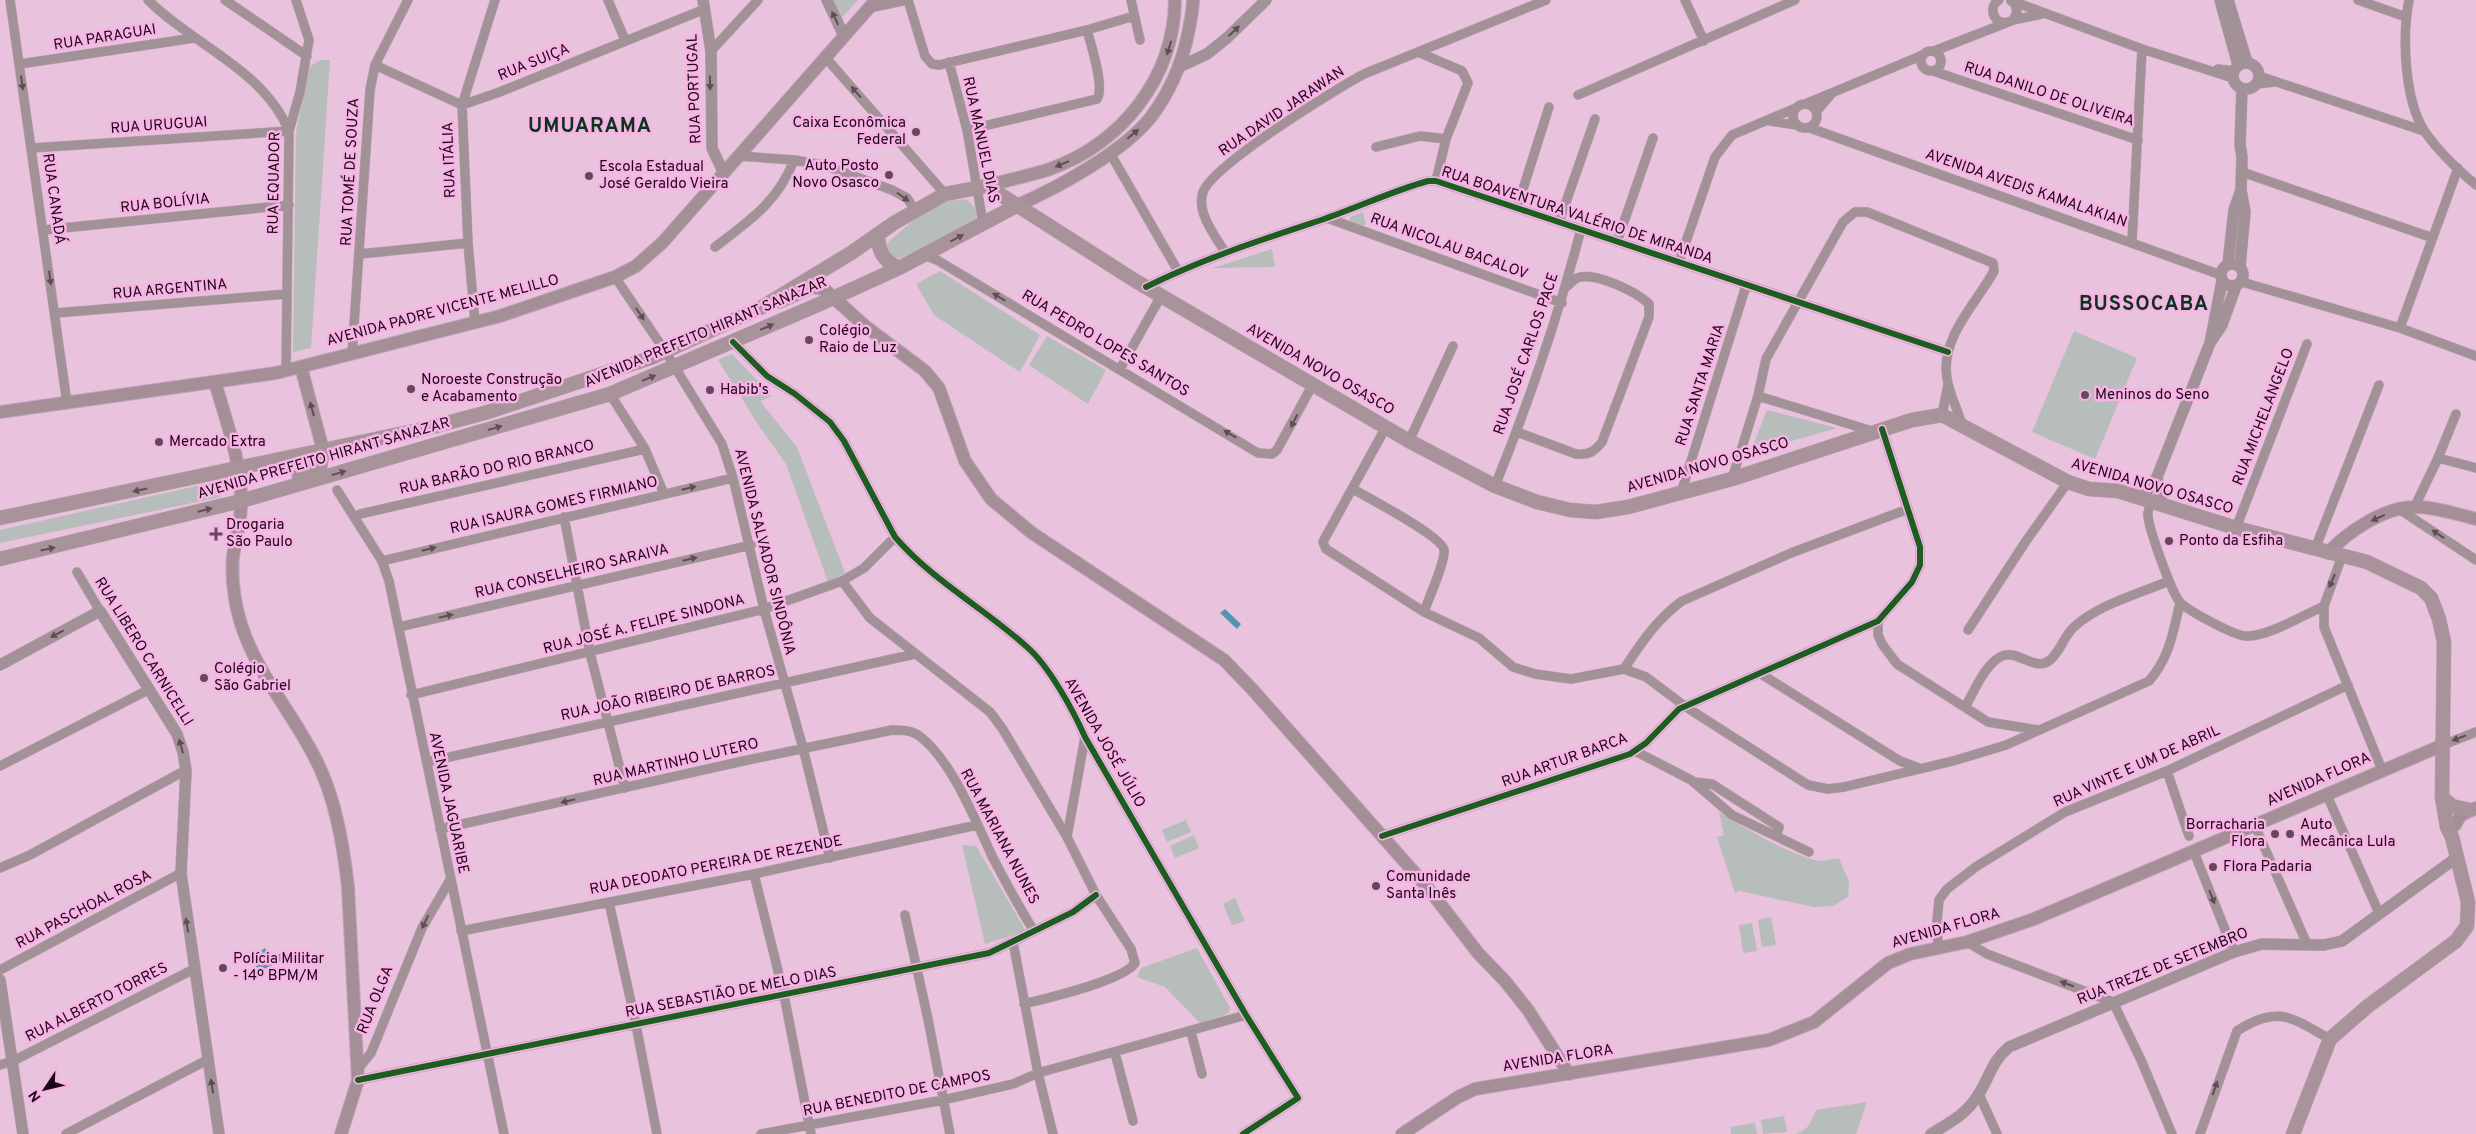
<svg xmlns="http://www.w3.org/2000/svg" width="2476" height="1134" viewBox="0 0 2476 1134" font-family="Overpass,sans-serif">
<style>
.green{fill:#b6bdba}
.water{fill:#5594ad}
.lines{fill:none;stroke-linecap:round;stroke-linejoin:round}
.minor-casing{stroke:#c1a3b9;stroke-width:10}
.tertiary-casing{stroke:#c1a3b9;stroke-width:12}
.secondary-casing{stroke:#c1a3b9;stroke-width:14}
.primary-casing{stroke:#c1a3b9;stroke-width:15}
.minor{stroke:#a29297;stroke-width:9}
.tertiary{stroke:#a29297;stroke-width:11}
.secondary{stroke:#a48f97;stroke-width:12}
.primary{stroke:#a9939b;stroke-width:14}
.cycleway-casing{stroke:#f8b3e5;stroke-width:9}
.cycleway{stroke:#1b5e20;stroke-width:6}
.oneway{fill:#604c58}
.oneway2{fill:#614a58}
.oneway3{fill:#644c5a}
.poi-dot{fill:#65485e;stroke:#f8b3e5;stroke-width:2}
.labels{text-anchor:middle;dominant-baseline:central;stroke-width:5;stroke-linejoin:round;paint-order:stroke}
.street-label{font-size:15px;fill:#1e0619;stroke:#f8b3e5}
.poi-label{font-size:15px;fill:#1e0619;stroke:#f8b3e5;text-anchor:start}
.district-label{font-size:20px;font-weight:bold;letter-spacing:1px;fill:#0b341f;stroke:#f8b3e5}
</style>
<rect width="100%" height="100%" fill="#e9c2de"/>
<path class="green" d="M833,0h25l-16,18z
M321,60h9l-19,288 -18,4 3,-220 14,-66z
M964,199c12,6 13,12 12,24l-76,35h-8l-6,-10 2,-6 25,-21 30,-19z
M1363,212l3,13h-13l-3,-4v-4z
M1272,249l3,18 -62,1z
M940,271l100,64 -20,37 -86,-57 -18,-31z
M2074,331l63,27 -42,101 -63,-27z
M1047,336l59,34 -18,34 -59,-39z
M732,354l40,42 -12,5 37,46 48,126 -17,9 -42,-118 -27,-38 -41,-66z
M1767,410l70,18 -87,25z
M219,481l2,16 -221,46v-13z
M1719,812c20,13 78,47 101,49 5,0 13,-2 19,-3l10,24 -1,15 -15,9 -19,1 -74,-16 -5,2 -18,-56 7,-2z
M1186,820l5,12 -24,10 -5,-12z
M1194,835l5,13 -24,10 -5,-12z
M962,845l14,1 50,85 -41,13z
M1235,898l10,23 -13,4 -9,-21z
M1771,917l5,28 -14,2 -4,-27z
M1752,923l5,28 -14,2 -4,-28z
M1197,948l33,60 -1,5 -28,11 -36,-37 -28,-10 4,-9z
M1867,1102l-11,32h-61c14,-4 16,-12 21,-24z
M1784,1116l3,16 -24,2 -2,-14z
M1755,1123l2,11h-26l-1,-7z"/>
<path class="water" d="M1225,609l16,15 -4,5 -17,-16z
M265,948l6,10 15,-7 3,6 -31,15 -2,-6 4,-2 -4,-10z"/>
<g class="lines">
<g class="minor-casing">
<path id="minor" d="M10,0l57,403
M225,0l82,56
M608,0l17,40
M908,0l17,56 7,8 7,1 148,-35 47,-14
M1131,0l9,40
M1685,0l19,41
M1999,0c-8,5 -8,14 -1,21l8,2 7,-3 4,-8 -2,-8 -4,-3
M2358,0l48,17
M2409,0c-7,36 -5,100 16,132 14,20 33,38 51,53
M2012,1l130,48 91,29
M869,8l38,-8
M2013,20l29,-6
M1921 61a10 10 0 1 1 20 0a10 10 0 1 1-20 0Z
M711,51l47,-51
M1934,51l72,-28
M1418,52l44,19 6,12 -22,56 -10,42
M826,58l119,136
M949,62l18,68 16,93
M20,64l174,-26
M375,65l87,40 35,-12 208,-84
M2218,69l16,2
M1933,71l205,69
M2259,76l165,55
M2257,84l17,-2
M1578,95l217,-95
M1793 116a12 12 0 1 1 24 0a12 12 0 1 1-24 0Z
M1805,104l118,-49
M1816,112l16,-19
M1770,121l27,4
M1810,128l411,147
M967,130l130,-31c8,-12 -6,-54 -10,-69
M1376,147l44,-11 26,3
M32,148l257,-17c-26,-62 -96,-86 -141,-131
M1110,153l68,118
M739,156l55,4 30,5 68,25 15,8 8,12
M2242,172l191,66
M1517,208l32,-101
M1327,218l235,85
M1559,222l36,-103
M43,230l246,-25
M2132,241l10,-192
M1617,242l36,-104
M715,247c34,-26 63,-45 79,-87
M1225,252c-10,-16 -29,-40 -22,-60 10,-27 131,-102 161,-118l182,-74
M360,254l108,-11
M924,255l13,5 321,193 14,1 5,-4 36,-66
M1679,262l36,-105 17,-22 64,-27
M615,277l50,74 57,93 11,34 31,131 39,139 27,110
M2242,282l158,46 76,28
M1146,287c58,-29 118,-48 178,-68 35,-12 68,-28 104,-38h8l512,171
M56,313l231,-19
M475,323l-7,-80 -6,-138 33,-105
M2400,328l58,-160
M733,342l34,34 28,18 35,28 14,19 51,96c38,44 89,71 132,110 22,19 46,63 58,90l161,278 52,83 -55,36
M352,354l18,-264 5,-25 33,-65
M1120,369l41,-73
M286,371l3,-240 11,-39 9,-52 -13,-40
M610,394l35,55 19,45
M1758,396l114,35
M1942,415l6,-30
M1386,427l-61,111 -2,4 3,7 98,63 55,26 34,29 22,7 36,5 53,-10
M1517,432l59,22c13,1 18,-2 26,-12l47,-125v-13c-12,-12 -55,-33 -72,-26 -4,2 -8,7 -12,10
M1409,441l44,-95
M2438,458l38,10
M1732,479l26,-83 8,-37 77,-137 12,-10h12l126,51 1,8c-18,33 -54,67 -47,107 2,16 11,32 15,47
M1495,486c34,-84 63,-169 86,-257
M1353,489c15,9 89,47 91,61 2,10 -16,50 -20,62
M337,490l45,71 7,20 115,553
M1681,493l65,-207
M2152,501c-2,5 -5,11 -4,15 1,14 23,74 31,85 7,9 56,35 67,35 21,1 58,-21 78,-30
M2415,506l23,-48 18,-44
M2399,509l77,51
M564,517l26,136 35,135
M356,518l4,-4 285,-65
M2236,528l71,-184
M2315,549l64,-164
M2342,556l-18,50v21l58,143
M382,561l351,-83
M77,572l23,39
M842,581l28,37 120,94 12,16 65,109 29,58 35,54 4,14c-12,18 -88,35 -111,41
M1878,621v14l4,9 15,20 91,58 50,8
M399,627l352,-82
M1968,630l58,-89 42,-59
M1624,669l22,8 40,30 122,78 20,4 16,-2 109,-26 53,-16 143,-64c21,-24 24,-49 31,-78
M1624,669c17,-26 33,-50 58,-68l109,-48 117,-44
M1761,674l139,87 19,7
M411,695l353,-86 78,-28 22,-13 31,-31
M1965,707c9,-15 19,-41 35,-50 16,-10 34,16 50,3 11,-9 14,-25 25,-34 25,-22 63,-32 94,-45
M2443,745l33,-13
M1635,751l56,29 41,35 77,37
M427,762l488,-108
M0,766l150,-77
M2167,771l22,65
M1694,782l18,2 67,43 -3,9
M2326,793l53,120
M2255,826l52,118
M440,829l303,-68 149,-31c9,0 18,0 26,5 33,23 58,87 75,123 13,25 26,49 41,73
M1382,836l248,-82 16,-11 33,-34 199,-88 34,-39 8,-17v-18l-38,-118
M1067,837l18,-100
M2194,852l40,100
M0,868l30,-13 156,-85
M754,874l30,121 27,139
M609,902l27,123 21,109
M905,915l23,104 22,115
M461,931l293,-57 223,-49
M1013,942l25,131 15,61
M1967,942l20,12 126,48 28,58 31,74
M1938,949l-1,-28 2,-21 8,-11 30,-23 88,-54 102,-41 181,-86
M0,970l181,-97
M1191,1032l11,42
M1115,1053l18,68
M0,1065l13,-4 181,-92
M358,1069l13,-16 51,-125 28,-48
M358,1080l631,-127 84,-41 23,-17
M1979,1094l18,40
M66,1134l141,-74
M761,1134l182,-34 70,-16 25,-11 208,-58
M2200,1134l37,-103c41,-27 55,-13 93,8"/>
</g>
<g class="tertiary-casing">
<path id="tertiary" d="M703,0l8,51 1,97 12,26
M827,0l17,36
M2220,0l18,65
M2228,0l19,62
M2233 76a13 13 0 1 1 26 0a13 13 0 1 1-26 0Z
M1179,67l28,-13 21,-17 38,-37
M2221 275a11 11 0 1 1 22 0a11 11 0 1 1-22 0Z
M2228,264l6,-54 7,-20
M2240,266l5,-54 -4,-22 1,-33 -2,-12 2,-56
M2210,343l12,-62
M2157,477l5,27
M2141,499l16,-22 53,-134 12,-18 14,-39
M0,665l100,-54 77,123 6,18 3,18 -5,103 38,261
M0,980l23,154
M1931,1134c18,-11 36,-20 47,-39 12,-18 13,-33 31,-48l225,-95 28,-8 62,1 18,-4 114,-83"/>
</g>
<g class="secondary-casing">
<path id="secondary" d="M987,186c20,-6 42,-10 63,-17 72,-26 124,-91 125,-169
M1018,205c41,-18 105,-53 133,-88 18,-24 31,-54 37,-83 2,-11 5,-23 5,-34
M780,302l33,-15 11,2 41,37 60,45 14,17 26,73 26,38 41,34 192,127 28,29 176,199 50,65 27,28 23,29 41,64
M301,367l22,83
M215,382c11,39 26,78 26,118 1,19 -5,38 -8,56 -2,24 1,45 8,68 15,48 50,87 73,132 21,39 29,87 34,131l10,193 -17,54
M0,412l276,-39 224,-57 115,-39 21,-11 27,-24 213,-242
M2328,553c19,-21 58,-47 87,-46 20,0 42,7 61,12
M2455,825l6,-10 15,-7
M1402,1134l56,-37 17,-8 294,-49 45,-18 74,-59 22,-9 57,-12 67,-23 409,-174"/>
</g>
<g class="primary-casing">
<path id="primary" d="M878,234c0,17 5,27 21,34
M299,476l21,-9 3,-17
M0,518l428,-90 60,-16 165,-55 109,-50 89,-54 43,-30 51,-29 42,-8 147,94 275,161 86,45 42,16 33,8 26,2 32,-5 104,-28 180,-59 30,-5 126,67 21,7 29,2 118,37 131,34 54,26 10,10 8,21 5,23 -2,155 5,30 5,10 16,65 -1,24 -11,15 -88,65 -38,33 -37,95
M0,559l241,-58 369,-107 212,-91 77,-35 119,-63
M2442,797l10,9 18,4"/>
</g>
<use href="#minor" class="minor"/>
<use href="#tertiary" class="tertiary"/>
<use href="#secondary" class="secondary"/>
<use href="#primary" class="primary"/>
<g class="cycleway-casing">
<path id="cycleway" d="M1146,287c58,-29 118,-48 178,-68 35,-12 68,-28 104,-38h8l512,171
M733,342l34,34 28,18 35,28 14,19 51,96c38,44 89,71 132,110 22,19 46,63 58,90l161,278 52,83 -55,36
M1382,836l248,-82 16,-11 33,-34 199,-88 34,-39 8,-17v-18l-38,-118
M358,1080l631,-127 84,-41 23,-17"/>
</g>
<use href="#cycleway" class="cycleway"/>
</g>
<defs><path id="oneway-solid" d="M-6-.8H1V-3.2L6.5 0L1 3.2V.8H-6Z" transform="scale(1.25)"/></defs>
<g class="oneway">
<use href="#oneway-solid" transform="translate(835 18) rotate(-115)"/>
<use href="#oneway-solid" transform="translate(1234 31) rotate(-43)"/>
<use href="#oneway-solid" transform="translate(22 83) rotate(82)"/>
<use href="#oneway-solid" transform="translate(710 83) rotate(89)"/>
<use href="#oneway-solid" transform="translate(856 92) rotate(-131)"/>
<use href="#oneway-solid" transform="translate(903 197) rotate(37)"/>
<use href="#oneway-solid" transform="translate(50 278) rotate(82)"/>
<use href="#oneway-solid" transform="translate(999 297) rotate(-149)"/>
<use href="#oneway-solid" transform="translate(640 314) rotate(56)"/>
<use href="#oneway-solid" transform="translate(1294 421) rotate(117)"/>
<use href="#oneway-solid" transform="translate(1230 434) rotate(-149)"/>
<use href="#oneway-solid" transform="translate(689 488) rotate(-13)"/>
<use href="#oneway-solid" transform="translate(2438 534) rotate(-146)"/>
<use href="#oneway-solid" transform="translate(429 549) rotate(-14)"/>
<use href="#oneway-solid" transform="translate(690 559) rotate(-13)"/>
<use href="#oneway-solid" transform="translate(2332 581) rotate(113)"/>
<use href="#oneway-solid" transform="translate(446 616) rotate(-13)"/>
<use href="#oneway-solid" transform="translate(57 634) rotate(152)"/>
<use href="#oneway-solid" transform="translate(2459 738) rotate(159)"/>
<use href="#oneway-solid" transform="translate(181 746) rotate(-106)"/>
<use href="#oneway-solid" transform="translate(568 801) rotate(167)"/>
<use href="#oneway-solid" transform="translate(2212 897) rotate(68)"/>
<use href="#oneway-solid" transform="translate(425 922) rotate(116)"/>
<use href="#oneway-solid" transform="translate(187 925) rotate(-99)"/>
<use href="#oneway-solid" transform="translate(2067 984) rotate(-159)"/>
<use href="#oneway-solid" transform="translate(212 1086) rotate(-99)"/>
<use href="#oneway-solid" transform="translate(2215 1088) rotate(-71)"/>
</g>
<g class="oneway2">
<use href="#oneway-solid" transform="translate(1169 48) rotate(107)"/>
<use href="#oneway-solid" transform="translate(1133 134) rotate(-40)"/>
<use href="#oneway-solid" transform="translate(1062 164) rotate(157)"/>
<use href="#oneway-solid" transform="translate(312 409) rotate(-105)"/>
<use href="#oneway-solid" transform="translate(2378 518) rotate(156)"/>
</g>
<g class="oneway3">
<use href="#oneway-solid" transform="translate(957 238) rotate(-28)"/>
<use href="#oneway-solid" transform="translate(767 327) rotate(-23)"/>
<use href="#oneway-solid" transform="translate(649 378) rotate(-22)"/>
<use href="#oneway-solid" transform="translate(495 428) rotate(-16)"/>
<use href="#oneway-solid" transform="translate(339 473) rotate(-16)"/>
<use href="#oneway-solid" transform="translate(140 490) rotate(168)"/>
<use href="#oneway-solid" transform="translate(205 510) rotate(-14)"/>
<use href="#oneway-solid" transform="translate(48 549) rotate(-12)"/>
</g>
<g class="poi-dot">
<circle cx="916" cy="132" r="5"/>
<circle cx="889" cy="175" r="5"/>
<circle cx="589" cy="176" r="5"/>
<circle cx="809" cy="340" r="5"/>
<circle cx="411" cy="389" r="5"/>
<circle cx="710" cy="390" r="5"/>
<circle cx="2085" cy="395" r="5"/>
<circle cx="159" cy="442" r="5"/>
<path d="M213.5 526.5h5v5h5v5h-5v5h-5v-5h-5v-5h5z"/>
<circle cx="2169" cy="541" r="5"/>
<circle cx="204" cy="678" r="5"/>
<circle cx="2275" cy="834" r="5"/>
<circle cx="2290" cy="834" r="5"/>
<circle cx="2213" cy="867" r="5"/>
<circle cx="1376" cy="886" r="5"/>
<circle cx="223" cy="968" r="5"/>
</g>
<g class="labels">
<g class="street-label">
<text transform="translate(105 38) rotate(-9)">RUA PARAGUAI</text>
<text transform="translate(534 63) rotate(-22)">RUA SUIÇA</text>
<text transform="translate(695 89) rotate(-92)">RUA PORTUGAL</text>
<text transform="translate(2049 95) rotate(18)">RUA DANILO DE OLIVEIRA</text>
<text transform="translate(1282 112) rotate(-34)">RUA DAVID JARAWAN</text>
<text transform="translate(159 126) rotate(-4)">RUA URUGUAI</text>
<text transform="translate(980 140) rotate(78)">RUA MANUEL DIAS</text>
<text transform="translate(450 160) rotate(-92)">RUA ITÁLIA</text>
<text transform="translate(351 172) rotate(-87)">RUA TOMÉ DE SOUZA</text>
<text transform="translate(275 183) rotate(-89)">RUA EQUADOR</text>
<text transform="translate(2026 189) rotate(19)">AVENIDA AVEDIS KAMALAKIAN</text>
<text transform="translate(53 199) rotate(82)">RUA CANADÁ</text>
<text transform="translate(165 204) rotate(-6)">RUA BOLÍVIA</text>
<text transform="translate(1577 216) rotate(18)">RUA BOAVENTURA VALÉRIO DE MIRANDA</text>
<text transform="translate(1449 247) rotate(20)">RUA NICOLAU BACALOV</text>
<text transform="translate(170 290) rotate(-5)">RUA ARGENTINA</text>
<text transform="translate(443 311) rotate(-15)">AVENIDA PADRE VICENTE MELILLO</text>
<text transform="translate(706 333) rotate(-23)">AVENIDA PREFEITO HIRANT SANAZAR</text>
<text transform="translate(1105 344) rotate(31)">RUA PEDRO LOPES SANTOS</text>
<text transform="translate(1527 354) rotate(-71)">RUA JOSÉ CARLOS PACE</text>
<text transform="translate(1320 370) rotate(30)">AVENIDA NOVO OSASCO</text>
<text transform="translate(1701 385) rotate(-72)">RUA SANTA MARIA</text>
<text transform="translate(2264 417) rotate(-69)">RUA MICHELANGELO</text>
<text transform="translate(324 459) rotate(-16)">AVENIDA PREFEITO HIRANT SANAZAR</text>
<text transform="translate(1708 466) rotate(-16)">AVENIDA NOVO OSASCO</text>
<text transform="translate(497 468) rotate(-13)">RUA BARÃO DO RIO BRANCO</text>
<text transform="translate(2152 487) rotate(16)">AVENIDA NOVO OSASCO</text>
<text transform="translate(554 506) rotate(-13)">RUA ISAURA GOMES FIRMIANO</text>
<text transform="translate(764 552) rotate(76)">AVENIDA SALVADOR SINDÔNIA</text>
<text transform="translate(572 572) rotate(-13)">RUA CONSELHEIRO SARAIVA</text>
<text transform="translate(644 625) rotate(-14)">RUA JOSÉ A. FELIPE SINDONA</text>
<text transform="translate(143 652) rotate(58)">RUA LIBERO CARNICELLI</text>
<text transform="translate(668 694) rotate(-12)">RUA JOÃO RIBEIRO DE BARROS</text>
<text transform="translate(1104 743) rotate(60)">AVENIDA JOSÉ JÚLIO</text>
<text transform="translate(1565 761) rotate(-20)">RUA ARTUR BARCA</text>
<text transform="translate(676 763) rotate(-13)">RUA MARTINHO LUTERO</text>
<text transform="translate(2137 767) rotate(-24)">RUA VINTE E UM DE ABRIL</text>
<text transform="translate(2319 780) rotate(-24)">AVENIDA FLORA</text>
<text transform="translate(448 803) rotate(78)">AVENIDA JAGUARIBE</text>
<text transform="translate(999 837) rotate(62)">RUA MARIANA NUNES</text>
<text transform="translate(716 866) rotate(-11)">RUA DEODATO PEREIRA DE REZENDE</text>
<text transform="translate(84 910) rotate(-28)">RUA PASCHOAL ROSA</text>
<text transform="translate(1946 929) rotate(-16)">AVENIDA FLORA</text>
<text transform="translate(2163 967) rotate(-22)">RUA TREZE DE SETEMBRO</text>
<text transform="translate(731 993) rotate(-11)">RUA SEBASTIÃO DE MELO DIAS</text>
<text transform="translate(376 1000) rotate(-68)">RUA OLGA</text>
<text transform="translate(97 1003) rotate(-27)">RUA ALBERTO TORRES</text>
<text transform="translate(1558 1059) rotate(-9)">AVENIDA FLORA</text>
<text transform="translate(897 1094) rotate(-11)">RUA BENEDITO DE CAMPOS</text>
</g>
<g class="poi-label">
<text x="906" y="123" text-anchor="end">Caixa Econômica<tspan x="906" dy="17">Federal</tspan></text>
<text x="879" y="166" text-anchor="end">Auto Posto<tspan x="879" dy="17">Novo Osasco</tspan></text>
<text x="599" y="167">Escola Estadual<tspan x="599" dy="17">José Geraldo Vieira</tspan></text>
<text x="819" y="331">Colégio<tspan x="819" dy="17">Raio de Luz</tspan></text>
<text x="421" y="380">Noroeste Construção<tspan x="421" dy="17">e Acabamento</tspan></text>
<text x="720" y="390">Habib's</text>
<text x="2095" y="395">Meninos do Seno</text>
<text x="169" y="442">Mercado Extra</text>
<text x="226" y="525">Drogaria<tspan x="226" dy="17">São Paulo</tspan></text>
<text x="2179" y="541">Ponto da Esfiha</text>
<text x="214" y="669">Colégio<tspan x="214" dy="17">São Gabriel</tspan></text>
<text x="2265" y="825" text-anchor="end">Borracharia<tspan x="2265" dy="17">Flora</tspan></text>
<text x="2300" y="825">Auto<tspan x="2300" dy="17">Mecânica Lula</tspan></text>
<text x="2223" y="867">Flora Padaria</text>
<text x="1386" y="877">Comunidade<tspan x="1386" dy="17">Santa Inês</tspan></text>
<text x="233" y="959">Polícia Militar<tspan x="233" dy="17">- 14º BPM/M</tspan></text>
</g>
<g class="district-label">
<text x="590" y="127">UMUARAMA</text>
<text x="2144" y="305">BUSSOCABA</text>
</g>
</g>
<g transform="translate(45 1089) rotate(235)" stroke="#f8b3e5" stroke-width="4" paint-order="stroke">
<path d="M0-4L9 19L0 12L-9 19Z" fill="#1e0619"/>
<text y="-8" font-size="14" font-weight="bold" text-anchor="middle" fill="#1e0619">N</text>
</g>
</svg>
